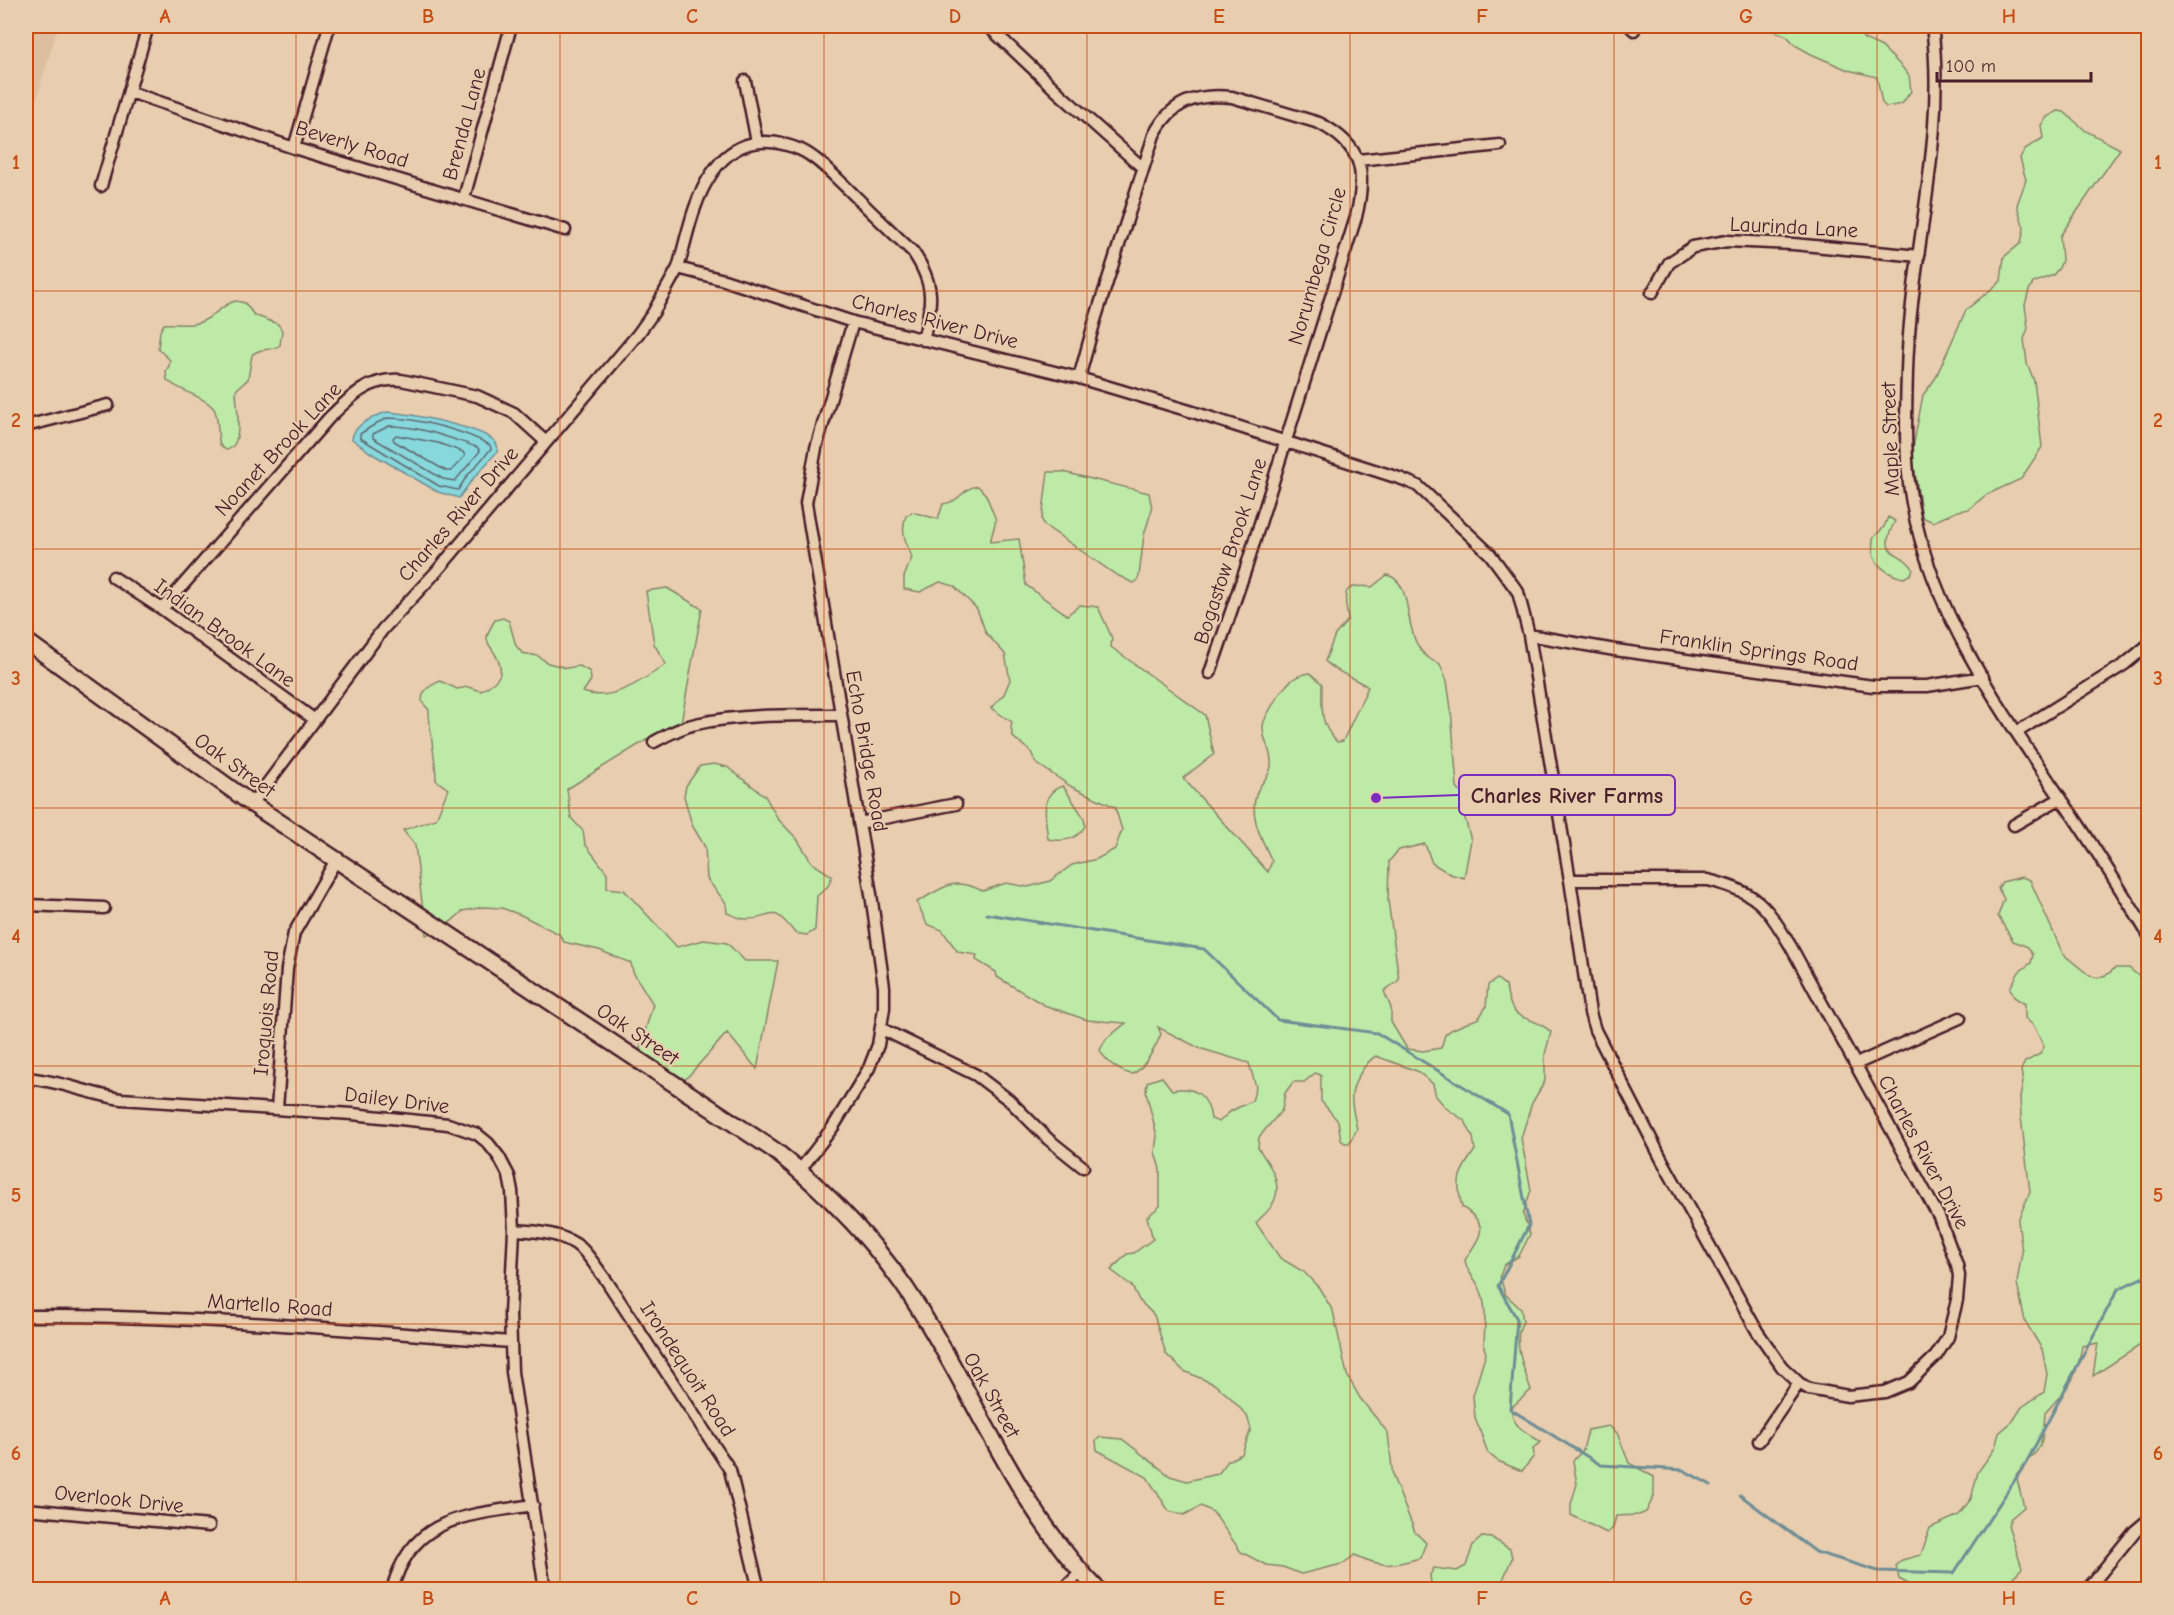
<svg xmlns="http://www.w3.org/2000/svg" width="2174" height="1615" viewBox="0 0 2174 1615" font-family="'Comic Neue',sans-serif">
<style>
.built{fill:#ddbf9f}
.green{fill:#beeaa7;stroke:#848469;stroke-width:1.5}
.water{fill:#86d8dd;stroke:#6e8e96;stroke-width:1.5}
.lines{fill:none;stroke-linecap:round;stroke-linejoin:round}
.shore{stroke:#626972;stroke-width:1.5}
.stream{stroke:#6e8e96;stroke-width:3}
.street-casing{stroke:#4a1f2b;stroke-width:15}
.secondary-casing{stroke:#4a1f2b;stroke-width:20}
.street{stroke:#e8cdaf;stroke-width:10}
.secondary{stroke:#e8cdaf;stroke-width:15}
.grid{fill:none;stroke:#c84d12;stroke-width:1.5;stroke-opacity:0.55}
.labels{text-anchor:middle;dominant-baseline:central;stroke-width:4.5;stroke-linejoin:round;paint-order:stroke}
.street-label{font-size:21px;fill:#4a1f2b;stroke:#e8cdaf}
.leader{fill:none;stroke:#7b2cbf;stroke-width:2}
.callout-dot{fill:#7b2cbf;stroke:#e8cdaf;stroke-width:2}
.callout{fill:#e8cdaf;stroke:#7b2cbf;stroke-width:2}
.callout-label{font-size:22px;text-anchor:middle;font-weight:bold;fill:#4a1f2b}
.neatline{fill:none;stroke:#c84d12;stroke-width:2}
.grid-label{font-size:20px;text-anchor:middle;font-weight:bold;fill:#c84d12}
</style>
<rect width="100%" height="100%" fill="#e8cdaf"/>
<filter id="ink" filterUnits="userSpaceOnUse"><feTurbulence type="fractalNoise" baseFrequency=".0167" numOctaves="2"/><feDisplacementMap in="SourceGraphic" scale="12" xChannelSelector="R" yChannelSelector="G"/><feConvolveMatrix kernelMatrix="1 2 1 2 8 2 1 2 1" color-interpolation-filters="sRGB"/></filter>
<g filter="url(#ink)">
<path class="built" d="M26,26h32l-32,109z"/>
<path class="green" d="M1765,27l88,-1 11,13 18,8 20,20 7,9 2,15 -9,13 -16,3 -4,-4 -5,-26 -29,-7 -37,-16 -16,-9 -8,-9z
M2058,111l6,1 22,19 34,18 -60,87 2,24 -3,8 -6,7 -20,8 -4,7 -4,15 3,23 -4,11 3,24 7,18 8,66 -21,32 -35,16 -17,14 -11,2 -25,11 -11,-5 -10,-64 11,-58 12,-16 31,-69 35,-29 3,-24 17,-14 3,-15 -7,-23 9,-25 -6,-22 5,-9 18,-11 -2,-13 6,-8z
M236,301l9,2 9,12 24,9 4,7 -2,14c-9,7 -21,2 -28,10l-4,24 -12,11c0,15 9,57 -10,60l-6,-5c-3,-10 -1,-23 -5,-34 -5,-13 -37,-20 -48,-31l-1,-9 3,-5 1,-6 -12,-11 2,-18 4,-7c13,-1 26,3 39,-3 12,-5 19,-17 33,-20z
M1048,472h15l86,21 3,16 -8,26 -5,41 -3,6 -3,1 -18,-9 -71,-49 -2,-5z
M978,486l8,9 10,25 -6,22 29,-3 7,46 41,30 13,-10 18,2 14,31 -1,9 94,68 9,39 -31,24 85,94 4,-11c-10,-21 -25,-47 -14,-71 4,-9 12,-13 13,-24 2,-15 -9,-25 -8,-40 0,-7 17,-34 23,-40 5,-7 15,-12 24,-13l12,11c0,24 -3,40 15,58l6,-1 25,-54c-13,-9 -33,-15 -43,-26l10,-26 13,-15c-3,-26 -9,-37 24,-33l15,-12c33,8 8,74 53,89l7,17 4,28 6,79 11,13 -4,14 7,25 -7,38 -14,-4 -18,-11 -7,-19 -26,6 -10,11 -1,39 11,80 -15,11 7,17v14l16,27 16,2 18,-3 4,-13 6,-5 28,-12 7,-11 2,-22 9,-6 9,7c6,43 21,24 45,46l-6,22v27l-13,22 -11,35 10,52 -8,24 7,20 -11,22 -15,9 -4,11 5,18 16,15 2,13c-12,16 2,50 8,68l-19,17c-3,18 15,26 29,35l-8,6 1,8 -12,15 -24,-10 -10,-8 -13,-36 -2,-21 13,-43 -2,-6c0,-19 4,-40 -4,-58 -5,-12 -13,-15 -15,-29 16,-25 26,-34 -3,-53 -7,-28 -3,-34 13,-57l-2,-13 -8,-16 -19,-13 -10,-12 -3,-12 -16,-13 -41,-15c-6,3 -9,8 -13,13 -16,23 -12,34 -6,60l-8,14h-4l-4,-3 -3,-19 -17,-20v-26l-6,-2 -11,9h-11l-8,11 -3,17 -23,27 -1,11c11,16 27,36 14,57 -4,7 -11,12 -16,18l24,35 24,14 15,16 14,23 14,64 13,23 28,35 5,44 22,55 11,11 -6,15c-28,8 -38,10 -65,-3l-13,9 -41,10 -18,-7 -17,-2 -25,-13 -28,-40 -12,-6 -17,9 -15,-4 -22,-34 -50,-27 -1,-9 4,-4 22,2 48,37 17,5 31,-7 10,-13 14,-7 9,-25 -4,-13 -17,-19 -16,-13 -30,-13 -18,-17 -12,-39 -15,-15 -7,-14 -21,-16 16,-16 7,-1 19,-14 -6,-22 13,-11v-37l-5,-17 2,-16 -11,-44 1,-10 15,-5 10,13c23,-4 36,5 39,29l8,3 12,-11 21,-10 4,-14 -7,-24 -50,-15 -41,-21 3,7c-5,13 -16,33 -28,40 -12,-1 -27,-12 -33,-24l6,-11 20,-16 -39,-3 -43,-15 -47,-28 -1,-5 -20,-12 1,-5 -19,-3 -16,-22 -15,-6 -10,-22c28,-15 35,-26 66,-11l23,-8 22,4 22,-6 22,-16 25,-6 18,-10 7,-19 -7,-23 -43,-20 -36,-24 -5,-11 -18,-15 -2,-9 1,-6 -21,-14 13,-14 6,-14 -5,-26 -19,-21 -9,-24 -23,-23 -14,-4 -20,10 -16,-3v-12l8,-20c-6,-14 -12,-26 -6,-41l6,-4 26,7 5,-15c20,-3 18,-16 35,-18z
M1888,517l7,4c-20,39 7,27 18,48l-2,5 -7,4c-12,-2 -28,-11 -31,-24 -1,-5 0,-12 0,-16l11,-11z
M667,588l35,21 -24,130 -27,-2 -84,52 4,29 12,13 2,13 22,29v15l17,2 53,57 27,-7 23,3 18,18h33l-21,108 -30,-36 -53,59 -40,-23 19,-65 -20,-32 -2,-9 -32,-13 -35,-8 -5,-8 -38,-19 -19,-7 -19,-1 -20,4 -18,16 -19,8 -11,-90 -12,-15 33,-11 12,-30 -12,-9c0,-24 -7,-46 -7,-70l-7,-8c0,-13 7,-15 18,-21l17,8 11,-2 13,4c17,-10 26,-17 14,-37 -3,-6 -8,-9 -8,-17 1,-5 5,-12 8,-17l8,-2 6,3 7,25 6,7 16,3 10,7 19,5 13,-2 10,6 1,8 -8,12c28,11 61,-12 83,-28l-12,-20 -8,-53z
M714,764l13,3 38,29 13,23 19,20 15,24 20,13 -4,10 -11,10 -2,34 -8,5 -12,-2c-25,-32 -20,-13 -49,-14 -6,0 -13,-4 -19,-6l-1,-10 -19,-24 -2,-32 -13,-22 -8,-29 2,-10 14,-20z
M1063,786l21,32 1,8c-8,14 -21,16 -37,13 -2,-19 -10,-46 15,-53z
M2022,877l8,3 33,74 27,22 8,2 10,-4 7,-6h14l19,16v356l-55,36 5,-33 -16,3c-6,37 -13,40 -37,67 -1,13 -1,29 -9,39 -8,8 -14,14 -20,23l8,32 -13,11 -3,7 14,43 -18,18 -9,3h-77l-19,-10 -3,-14 6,-5 19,-5 9,-27 29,-13 12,-16 7,-27 17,-24 4,-15 14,-12 9,-14 22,-15 3,-18 -5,-25 -17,-28 -8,-38 5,-31 -4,-32 12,-28 -9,-75 -1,-20 3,-14 -2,-13 4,-8 15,-8 4,-7 -10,-21 -9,-8v-14l-11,-7 -4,-9 9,-16 12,-9 2,-8 -5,-8 -15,-6 -15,-25 6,-17 -6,-11 4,-6z
M1609,1426l8,7 12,30 25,14v19l-8,16 -7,3 -23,1 -3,12 -6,5 -36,-18v-11l6,-20 -4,-23 10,-11 5,-20z
M1482,1537l10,1 18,11 2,9 -13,31h-60l-8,-6 -1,-8 4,-7 23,3 9,-5 7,-21z"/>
<path class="water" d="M387,412c19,1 100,16 109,31 2,3 2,5 1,9l-25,28 -13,18 -21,-6 -67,-39 -19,-14c1,-14 23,-23 35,-27z"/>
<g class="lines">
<path class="shore" d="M388,418c29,0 77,13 102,27l1,4 -24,27 -9,14 -19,-4 -79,-48v-4l17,-11z
M389,426c31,0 60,12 88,21l3,4 -25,30 -12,-2 -70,-41v-4z
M396,435l42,8 25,9 2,4 -14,15h-5l-52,-30 -1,-3z"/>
<path class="stream" d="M987,914l217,35 74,71 99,13 131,81 21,111 -31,61 19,33 -7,90 91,56 82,5 28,15
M1740,1495l76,57 62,19 76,2 72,-110 92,-174 30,-14"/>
<g class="street-casing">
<path id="street" d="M988,26l72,68 83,74
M1630,26l4,4
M1932,26c15,115 -22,230 -25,345 -1,44 -3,89 5,132 21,117 100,223 165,319 25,37 48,75 71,112
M745,81l12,61
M130,92l164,56 271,82
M294,148l35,-122
M1358,160l142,-15
M101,186l47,-160
M464,198l47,-172
M678,268c9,-31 15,-68 34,-95 22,-33 54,-38 89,-23 17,8 33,26 46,38 22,22 44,43 66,64 23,34 19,51 10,88
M1652,293l17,-30 24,-16 34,-6 66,3 126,12
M1079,378l16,-58 59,-185c17,-33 42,-42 78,-38l87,26c44,23 48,49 37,94l-110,351 -36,105
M26,426l82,-21
M113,577l49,32 153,111
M162,609l166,-190c21,-21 41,-42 73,-39l76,16 37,17 32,29
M1529,635l86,15 258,36h54l56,-9
M2017,732l108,-68 23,-19
M654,742c13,-7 27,-15 42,-18 44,-10 100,-9 145,-9
M252,804l131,-175 54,-58 201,-237 15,-21 25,-45 46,12 129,42 226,56 114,34 209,67 16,7 72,68 28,38 11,43 41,245h138c49,12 57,24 82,65l149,272 18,48 2,11 -2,24 -9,37 -12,19 -27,26 -24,10 -37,4 -39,-7 -10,-6 -17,-16 -25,-36 -95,-171 -67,-130 -5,-17 -20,-133
M859,823l97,-19
M2014,825l47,-27
M26,905l78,3
M882,1029l94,46 33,25 39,39 35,28
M1856,1064l104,-46
M26,1078c32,2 63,16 95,21l231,15 96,10 29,10 11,9 11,14 10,19 3,15 2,39 -4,84 2,58 33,218
M277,1109l10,-140 7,-36 42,-73
M800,1170l33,-43 36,-59 9,-23 6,-37v-21l-13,-93 -65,-391 10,-55 37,-126
M514,1230c22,1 51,3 68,19 9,9 16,21 24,31l124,190 29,120
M26,1316c162,-1 324,14 485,26
M1759,1441l40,-58
M26,1509l183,17
M392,1590c20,-76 77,-74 141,-85
M1063,1590l18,-18
M2087,1590l48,-59 13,-11"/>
</g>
<g class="secondary-casing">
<path id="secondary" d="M26,641l226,163 522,346c54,42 108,99 144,157 60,94 100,202 180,283"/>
</g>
<use href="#street" class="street"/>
<use href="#secondary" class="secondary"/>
</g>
</g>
<path class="grid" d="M296,26v1564M560,26v1564M824,26v1564M1087,26v1564M1350,26v1564M1614,26v1564M1877,26v1564M26,291h2122M26,549h2122M26,808h2122M26,1066h2122M26,1324h2122"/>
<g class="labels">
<g class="street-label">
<text transform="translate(464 124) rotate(-75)">Brenda Lane</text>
<text transform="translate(352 144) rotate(17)">Beverly Road</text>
<text transform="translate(1794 227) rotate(3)">Laurinda Lane</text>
<text transform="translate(1317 266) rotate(-74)">Norumbega Circle</text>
<text transform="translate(935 321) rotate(14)">Charles River Drive</text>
<text transform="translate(1890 439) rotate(-92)">Maple Street</text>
<text transform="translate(278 449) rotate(-47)">Noanet Brook Lane</text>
<text transform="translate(458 514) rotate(-49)">Charles River Drive</text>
<text transform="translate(1230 551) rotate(-72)">Bogastow Brook Lane</text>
<text transform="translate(225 633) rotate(36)">Indian Brook Lane</text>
<text transform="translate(1759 650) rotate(8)">Franklin Springs Road</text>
<text transform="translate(867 751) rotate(80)">Echo Bridge Road</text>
<text transform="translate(235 765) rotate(36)">Oak Street</text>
<text transform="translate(266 1013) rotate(-85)">Iroquois Road</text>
<text transform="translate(638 1034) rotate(34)">Oak Street</text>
<text transform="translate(397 1100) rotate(7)">Dailey Drive</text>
<text transform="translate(1924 1152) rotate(62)">Charles River Drive</text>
<text transform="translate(270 1305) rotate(4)">Martello Road</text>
<text transform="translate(688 1369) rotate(57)">Irondequoit Road</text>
<text transform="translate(992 1395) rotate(61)">Oak Street</text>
<text transform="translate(119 1499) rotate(6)">Overlook Drive</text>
</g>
</g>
<path class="leader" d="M1376 798L1459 795"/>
<circle class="callout-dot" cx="1376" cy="798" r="6"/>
<rect class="callout" x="1459" y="775" width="216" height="40" rx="6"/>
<g class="callout-label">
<text x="1567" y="803">Charles River Farms</text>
</g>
<rect width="2174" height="1615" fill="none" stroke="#e8cdaf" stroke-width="66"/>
<path d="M1937 72v9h154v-9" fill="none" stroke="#4a1f2b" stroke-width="3"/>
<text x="1946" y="72" font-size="18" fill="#4a1f2b" stroke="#e8cdaf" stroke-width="4.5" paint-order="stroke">100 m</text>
<rect x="33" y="33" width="2108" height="1549" class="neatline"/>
<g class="grid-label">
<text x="165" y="23">A</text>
<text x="428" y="23">B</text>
<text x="692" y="23">C</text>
<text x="955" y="23">D</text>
<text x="1219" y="23">E</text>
<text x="1482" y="23">F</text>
<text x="1746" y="23">G</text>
<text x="2009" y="23">H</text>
<text x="16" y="169">1</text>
<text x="2158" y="169">1</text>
<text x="16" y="427">2</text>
<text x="2158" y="427">2</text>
<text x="16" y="685">3</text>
<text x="2158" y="685">3</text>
<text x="16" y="943">4</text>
<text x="2158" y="943">4</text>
<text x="16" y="1202">5</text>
<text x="2158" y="1202">5</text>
<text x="16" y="1460">6</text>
<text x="2158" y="1460">6</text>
<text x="165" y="1605">A</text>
<text x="428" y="1605">B</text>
<text x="692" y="1605">C</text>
<text x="955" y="1605">D</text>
<text x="1219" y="1605">E</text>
<text x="1482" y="1605">F</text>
<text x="1746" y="1605">G</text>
<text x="2009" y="1605">H</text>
</g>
</svg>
